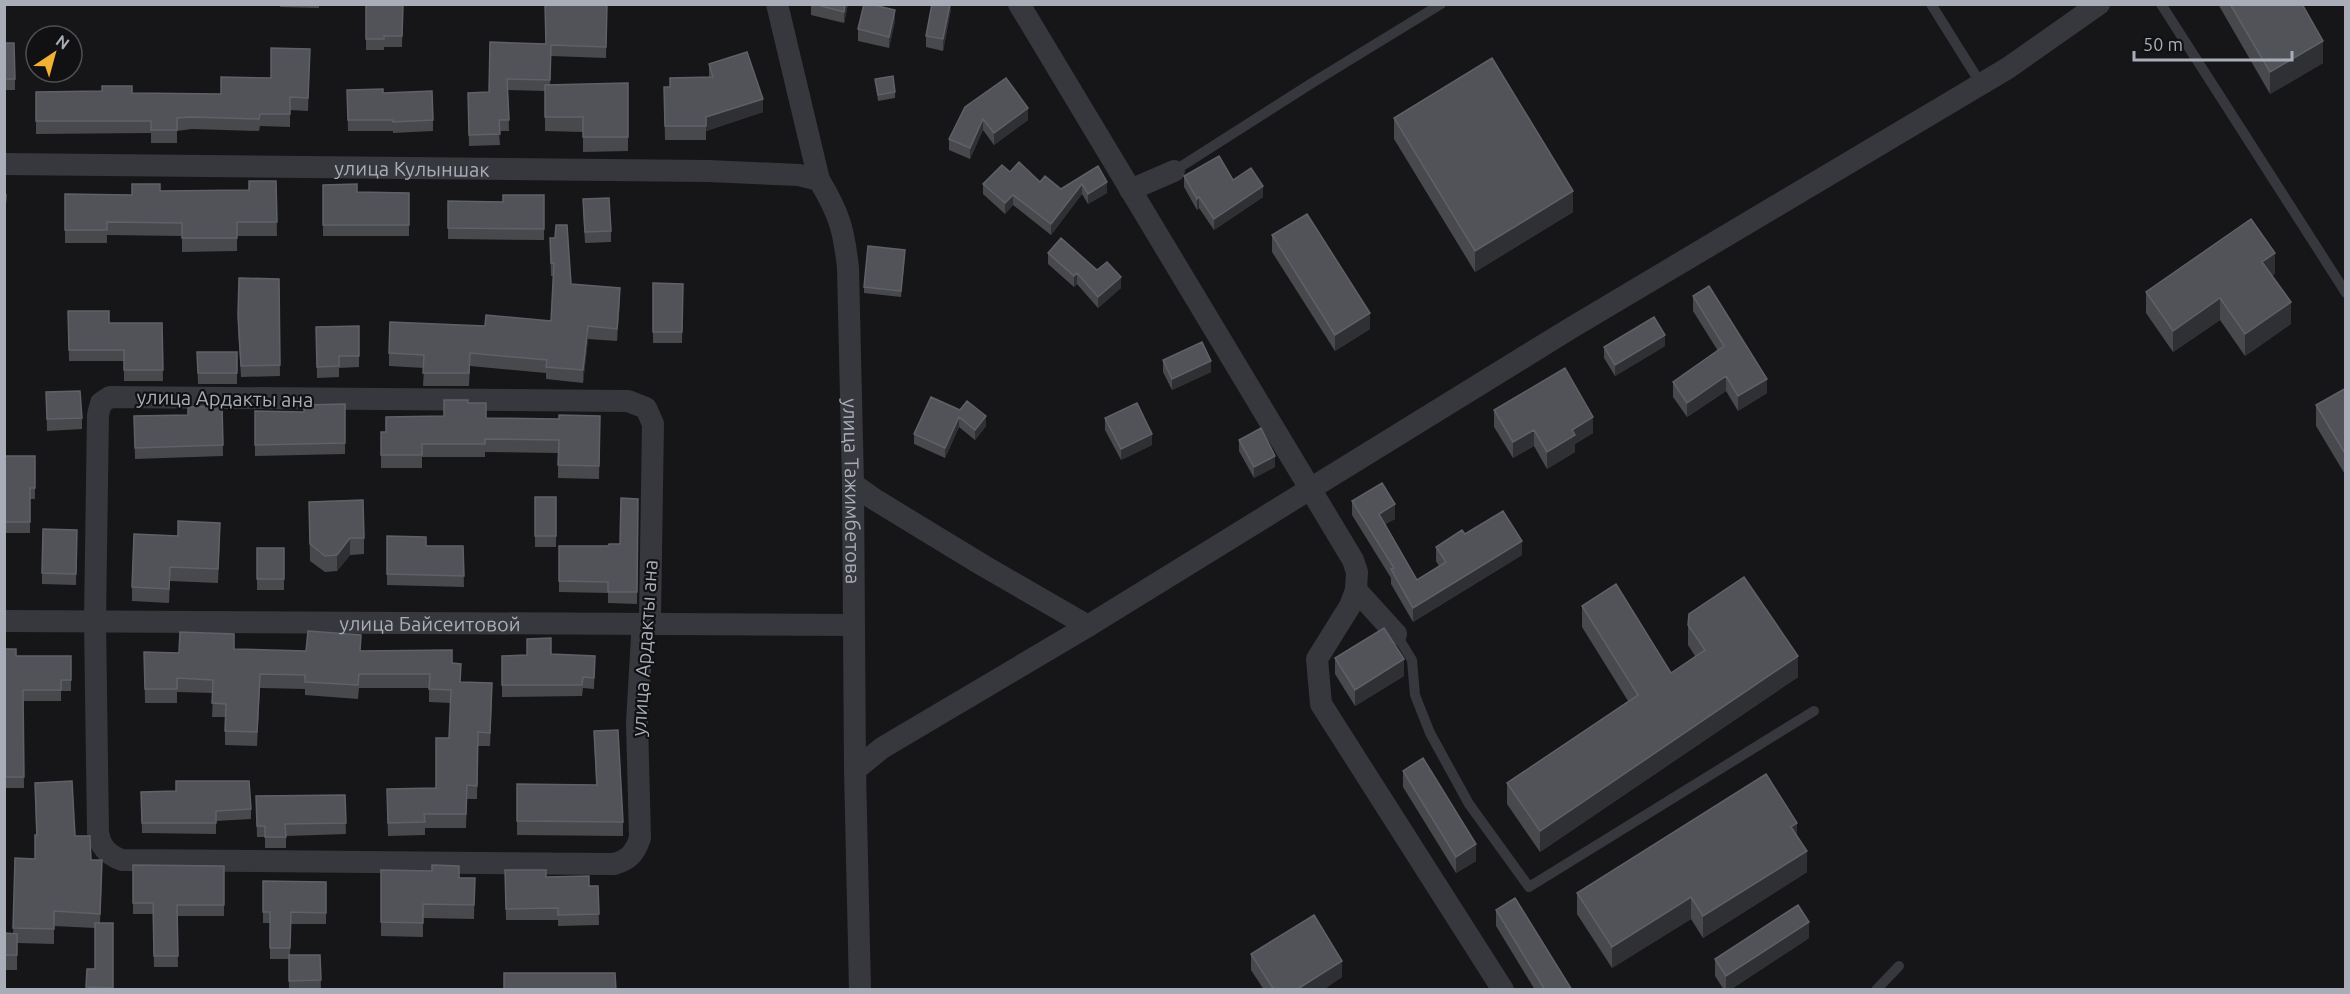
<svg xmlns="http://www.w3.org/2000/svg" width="2350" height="994" viewBox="0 0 2350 994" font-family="Ubuntu,sans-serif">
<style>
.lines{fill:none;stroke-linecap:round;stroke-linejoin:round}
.service{stroke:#37383d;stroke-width:10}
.minor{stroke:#37383d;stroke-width:22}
.wall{fill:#47494d}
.shaded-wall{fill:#2f3033}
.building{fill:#525359;stroke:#5f6168;stroke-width:1.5}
.labels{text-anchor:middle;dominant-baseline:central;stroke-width:4.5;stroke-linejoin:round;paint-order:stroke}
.street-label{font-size:20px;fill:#a8adb8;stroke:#111113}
</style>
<rect width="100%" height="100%" fill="#161618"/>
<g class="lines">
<path class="service" d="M1931,4l50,80
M2161,4l185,289
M1174,171l138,-88 129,-79
M1396,634l16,26 3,35 15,38 39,71 60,83 285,-176
M1876,990l23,-24"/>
<g class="minor">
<path id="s1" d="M777,4l42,176c20,33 25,50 29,88l5,216 2,286 5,220"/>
<path d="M1019,4l334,556 4,12 -1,18 -6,16 -33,53 4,45 182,286"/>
<path id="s2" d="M4,164l704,7 91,4 20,5"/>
<path d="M1130,190l44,-19"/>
<path d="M110,397l518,4 18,7 7,16 -3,193 -8,19 -5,87 3,115c-5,15 -11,22 -26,26l-492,-4c-14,-5 -22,-13 -24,-28l-3,-212 3,-205 3,-12z"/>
<path d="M853,484l21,15 110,67 104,60"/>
<path d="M1356,590l40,44"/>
<path id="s3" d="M4,621l850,4"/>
<path d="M855,770l27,-22 206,-122 483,-298 437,-260 91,-64"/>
</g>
</g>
<path class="wall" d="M280,4h39v4l-39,-1z
M366,4h37l-1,43h-18v3h-18z
M545,4h67v1h-5l-1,53 -55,-2 -1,29 78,-2v68l-45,1v-20l-38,-1v-40l-37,-1 1,41h-10l1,14 -31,1 -1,-42 21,-12 57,-48z
M811,4h37l-4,19 -33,-8z
M951,4v5l-8,42 -17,-4v-11z
M2218,4h84l21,59 -53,31z
M895,21l-6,27 -31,-7v-12z
M4,43l11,36v11h-11z
M310,49l-2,62 -18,-1v17l-30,-1 -1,5 -67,-2 -15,2v12h-26v-10l-115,1v-42l185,2 50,-16z
M709,64l54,48 -57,19v9h-41l-1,-53h6l39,-10z
M875,79l20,13v6l-17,3z
M347,90l36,3 50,27v11l-40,2v-2h-45z
M965,107l63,13 -34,25 -11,-15 -13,29 -21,-9v-11z
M1394,118l179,94 -98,60 -81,-133z
M1098,166l9,27 -19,11 -6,-10 -31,41 -38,-30 -8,9 -22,-20v-10l27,-12 51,17z
M1184,176l49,4 30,17 -49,33 -15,-22 -2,2 -13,-23z
M276,181l1,55h-40v15l-55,1v-16l-75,-1v8h-42v-49l67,1 28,-4 89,-1z
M323,185l34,7 52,1v43h-86z
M544,195v45l-96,-1v-38l55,1z
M583,210l28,21v11l-26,1z
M1272,235l98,94 -35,22 -63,-99z
M550,238l21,46 49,17 -3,40 -29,-2 -5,44 -37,-4v-6l-76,-7 -1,20h-46l1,-18 -35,-2v-13l96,-27 66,-5 2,-45h-2z
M1048,253l49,17 24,18 -23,20 -21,-24 -3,3 -26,-23z
M905,255l-4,42 -37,-4v-6z
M2275,274l-3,2 19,48 -46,32 -25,-36 -47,32 -27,-39v-21z
M239,278l40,1 1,97 -39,1 -3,-50z
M653,283l30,1 -1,59h-29z
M1693,296l74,97 -29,18 -12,-20 -39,26 -14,-20v-15l45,-31 -25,-40z
M68,311l41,12h53l1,58h-39v-20h-55z
M359,326v41l-20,1v9l-22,1 -1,-51z
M1665,346l-50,30 -11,-18v-11z
M197,352h40v32h-39z
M1163,360l48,12 -39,18 -9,-18z
M2346,388v88l-30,-50v-21z
M46,392l36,26v11l-35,2z
M468,403l18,15 73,1 41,-3 -1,63 -41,-1v-25l-73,-1v5h-63v11h-41v-36h5l58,-16z
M345,404v50l-90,2v-45l49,1z
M222,406l1,50 -88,3 -1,-43 54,-1z
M960,410l26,16 -11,14 -16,-13 -14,31 -31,-14v-10z
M1494,410l99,23 -18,11v8l-28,17 -13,-23 -21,12 -19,-31z
M1105,418l47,27 -31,15 -16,-30z
M1239,440l36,27 -21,11 -15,-27z
M4,456h31v43h-5v34h-26z
M535,497h21v50h-21z
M638,499l-1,105 -29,-1v-10l-49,-1v-46h49l12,-2z
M1352,501l43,18 -10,5 32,56 22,-14 -3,-5v-14l29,-13 57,21 -109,67 -22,-38v-6l-39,-63z
M309,502l55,36v16l-14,1 -13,16 -12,1 -15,-11z
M77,530l-1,55 -34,-1v-11z
M387,536l39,10h37l1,41 -77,-2z
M220,537l-2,46 -48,-2 -1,22 -37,-2v-14z
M257,548h27v42h-27z
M1582,606l89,67 24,-17 -7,-11v-20l110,52 -258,175 -33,-48v-21l121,-82 -46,-74z
M4,649l12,7h55v35h-10v10h-38l1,87h-20z
M234,649l72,2h55l91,12 9,19 31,15 -2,49h-12l-1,53h-10l-1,29h-41v7l-37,1 -1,-33 49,-15 13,-50 2,-35 -22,-1v-14h-70l-1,11 -53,-4v-6l-45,-1 -3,58 -32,-1v-28h-13l1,-24 -36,-1v11h-32l-1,-51 35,1z
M551,654l44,2 -1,33 -11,-1 -1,8 -80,1v-41z
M1335,658l69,18 -49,30 -20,-32z
M594,731l29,91v14l-106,-1v-51l79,1z
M1403,771l73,90 -20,12 -53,-86z
M35,783l40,53 27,39 -2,48h13v67h-27l1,-21h8v-41l-41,-2v18l-37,-1v27h-13v-37l9,1 2,-76 20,1 1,-24z
M141,792l110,17v10l-35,2v13l-74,-1z
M345,795l1,39 -60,2v12h-21v-11h-8l-1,-41z
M1797,836l10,36 -104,66 -12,-19 -79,49 -35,-54v-21z
M133,865l91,1v50h-47l1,51h-24l-1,-53h-20z
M381,870l78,8h16l-1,41 -51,-1v19l-42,-1z
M505,870l41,7 43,9h9l1,39 -41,1v-6h-52z
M263,881l63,1v42h-35l-1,31h30l1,35h-32v-31h-19v-36h-7z
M1496,910l76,80h-37l-39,-64z
M1809,938l-79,52h-6l-9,-14v-17z
M1251,954l91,23 -19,13h-59l-13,-20z"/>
<path class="shaded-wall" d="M845,4h3l-4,19v-11z
M950,4h1v5l-8,42v-12z
M895,10v11l-6,27v-11z
M2323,41v22l-53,31v-22z
M763,99v13l-57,19v-14z
M1028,108v12l-34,25v-12z
M983,119v11l-13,29v-11z
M1107,182v11l-19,11v-10z
M1082,184v10l-31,41v-11z
M1263,186v11l-49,33v-11z
M1573,191v21l-98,60v-21z
M1013,195v10l-8,9v-11z
M1199,197v11l-2,2v-11z
M2275,253v21l-13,9v-21z
M1077,273v11l-3,3v-11z
M1121,277v11l-23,20v-11z
M620,288v13l-3,40v-12z
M2220,298v22l-47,32v-21z
M2291,302v22l-46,32v-22z
M1370,313v16l-35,22v-16z
M588,326v13l-5,44v-13z
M1665,335v11l-50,30v-11z
M1211,361v11l-39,18v-11z
M1726,376v15l-39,26v-14z
M1767,379v14l-29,18v-15z
M986,416v10l-11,14v-10z
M959,417v10l-14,31v-10z
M1593,417v16l-18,11v8l-28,17v-17l25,-22z
M1534,430v16l-21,12v-16z
M1152,434v11l-31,15v-11z
M1275,456v11l-21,11v-11z
M1395,504v15l-16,9v-14z
M350,538v17l-13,16v-16z
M1522,541v14l-109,67v-14z
M1798,656v21l-258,175v-21z
M1404,659v17l-49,30v-16z
M1797,823v22l-6,-18z
M1476,844v17l-20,12v-16z
M1807,851v21l-104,66v-22z
M1691,897v22l-79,49v-21z
M1809,922v16l-79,52h-4v-14z
M1342,961v16l-19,13h-27z"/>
<path class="building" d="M366,4h37l-1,32h-18v3h-18z
M545,4h62l-1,43 -55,-2 -1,35 -43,-1 2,41h-10l1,14 -31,1 -1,-42 21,-1 1,-50 56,2z
M814,4h31l-1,8z
M864,4h6l25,6 -6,27 -31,-8z
M932,4h18l-7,35 -17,-3z
M2230,4h72l21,37 -53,31z
M4,43h10l1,36h-11z
M271,48l39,1 -2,49 -18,-1v17h-30l-1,5 -67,-2 -15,1v12h-26v-9h-115v-29l66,-1v-5h30v7l89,1v-17l50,1z
M747,52l16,47 -57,18v9h-41l-1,-39h6v-9l43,-1 -4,-13z
M1492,58l81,133 -98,60 -81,-133z
M893,76l2,16 -17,3 -3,-16z
M1006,78l22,30 -34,25 -11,-14 -13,29 -21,-9 16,-32z
M628,83v54h-45v-20h-38v-32z
M383,89v4l49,-2 1,29 -40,2v-2h-45l-1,-30z
M1219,156l14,24 18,-12 12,18 -49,33 -15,-22 -2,2 -13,-23z
M1019,162l21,20 5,-6 16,13 37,-23 9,16 -19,12 -6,-10 -31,40 -38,-29 -8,8 -22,-19 19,-19 8,7z
M249,181h27l1,41h-40v16h-55v-15l-75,-1v8h-42v-36l67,1v-11h28v7l89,-1z
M357,184v8l52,1v32h-86v-40z
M4,195h2l-2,26z
M503,195h41v34l-96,-1v-27l55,1z
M609,198l2,33 -26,1 -2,-33z
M1307,214l63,99 -35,22 -63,-100z
M2251,219l24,34 -13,9 29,40 -46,32 -25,-36 -47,33 -27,-39z
M556,225h11l4,59 49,4 -3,41 -29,-3 -5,44 -37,-3 1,-7 -77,-7 -1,20h-46l1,-18 -35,-2 1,-31 95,4 1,-11 65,6 3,-58h-3l-1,-25h5z
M1061,238l36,32 10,-8 14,15 -23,20 -21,-24 -3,3 -26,-23z
M868,246l37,4 -4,41 -37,-4z
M239,278l40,1 1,86 -39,1 -3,-50z
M653,283l30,1 -1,48h-29z
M1709,286l58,93 -29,17 -12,-20 -39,27 -14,-21 51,-36 -31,-50z
M68,311h41v12h53l1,47h-39v-20h-55z
M1654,317l11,18 -50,30 -11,-18z
M359,326v30h-20v10l-22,1 -1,-40z
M1202,342l9,19 -39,18 -9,-19z
M197,352h40v21h-39z
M1565,368l28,49 -21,13 3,5 -28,17 -13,-22 -21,12 -19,-32z
M2346,388v67l-30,-50z
M80,391l2,27 -35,1 -1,-27z
M931,397l29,13 7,-9 19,15 -11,14 -16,-13 -14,31 -31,-14z
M444,400h24v3h18v15l73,1v-4l41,1 -1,50 -41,-1 1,-25 -74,-1v5h-63v11h-41v-23h5v-15l58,-1z
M1137,403l15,31 -31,15 -16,-31z
M345,404v39l-90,2v-34l49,1v-7z
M222,406l1,39 -88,3 -1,-32 54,-1v-8z
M1261,428l14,28 -21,11 -15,-27z
M4,456h31v32h-5v34h-26z
M1382,483l13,21 -16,10 38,66 29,-18 -10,-15 26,-17 3,4 38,-23 19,30 -109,67 -22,-39 3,-1 -42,-67z
M535,497h21v39h-21z
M621,498l17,1 -1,93h-29v-10l-49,-1v-35h49l1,-2h11z
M363,500l1,38h-14l-13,17 -12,1 -15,-12 -1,-42z
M178,521l42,2 -2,46 -48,-2 -1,22 -37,-2 2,-53 44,2z
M43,529l34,1 -1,44 -34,-1z
M387,536l39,1v9h37l1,30 -77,-2z
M257,548h27v31h-27z
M1744,577l54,79 -258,175 -33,-48 131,-88 -56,-89 34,-22 55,89 34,-23 -17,-25 1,-11z
M1384,628l20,31 -49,31 -20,-32z
M308,631l53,4 -1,16 92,-1v13l9,1 -1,18 32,1 -2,50 -12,-1 -1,54 -10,-1 -1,29h-42l1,8 -37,1 -1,-34 49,-1v-50h13l2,-48 -22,-1 1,-15h-71l-1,11 -53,-3v-7l-45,-1 -3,58 -32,-1 1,-27 -14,-1 1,-23 -36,-2v11h-32l-1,-37 35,1 1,-21 54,2v15l72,2z
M551,638v16l44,2 -1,22 -11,-1 -1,8h-80v-29l25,-1v-16z
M4,649h12v7h55v24h-10v10h-38l1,87h-20z
M618,730l5,92 -106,-1v-37l80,1 -3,-54z
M1423,758l53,86 -20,13 -53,-86z
M1766,774l31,49 -6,4 16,24 -104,65 -12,-19 -79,50 -35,-54z
M72,781l3,55h15l1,24h11l-2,54 -46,-3v18l-41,-1 2,-70 20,1v-24h2l-2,-52z
M176,781h73l2,28 -35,2v12h-74l-1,-31 35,-1z
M345,795l1,28 -61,1 1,13h-21v-11h-8l-1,-30z
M133,865l91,1v39h-47l1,51h-24l-1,-53h-20z
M432,865l27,1v12h16l-1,27 -51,-1v19l-42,-1v-52l51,1z
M505,870h41v7l43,-1v10h9l1,28 -41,1v-7l-52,1z
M263,881l63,1v31l-35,-1 -1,36h-20v-36h-7z
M1515,898l57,92h-27l-49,-80z
M1798,905l11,17 -83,54 -11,-17z
M1314,915l28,46 -46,29h-22l-23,-36z
M95,923h18v65l-27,-1 1,-18h8z
M4,933l13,1v21h-13z
M289,955h31l1,25 -32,1z
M504,973h111l1,17h-112z"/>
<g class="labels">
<g class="street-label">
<text stroke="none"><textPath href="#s2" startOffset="408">улица Кулыншак</textPath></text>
<text transform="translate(225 398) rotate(1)">улица Ардакты ана</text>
<text stroke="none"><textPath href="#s1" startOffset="498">улица Тажимбетова</textPath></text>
<text stroke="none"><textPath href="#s3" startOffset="426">улица Байсеитовой</textPath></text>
<text transform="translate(644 648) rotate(-86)">улица Ардакты ана</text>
</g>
</g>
<rect width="2350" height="994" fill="none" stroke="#a8adb8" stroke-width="12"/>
<g transform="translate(54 54) rotate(36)"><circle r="28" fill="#111113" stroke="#4d4f55" stroke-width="1.5"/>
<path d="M0-4.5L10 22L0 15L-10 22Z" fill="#f2b134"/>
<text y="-9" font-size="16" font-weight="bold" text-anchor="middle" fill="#a8adb8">N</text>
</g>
<path d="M2134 51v9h158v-9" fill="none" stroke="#a8adb8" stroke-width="3"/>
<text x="2143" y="51" font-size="18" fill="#a8adb8" stroke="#111113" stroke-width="4.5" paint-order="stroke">50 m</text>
</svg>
